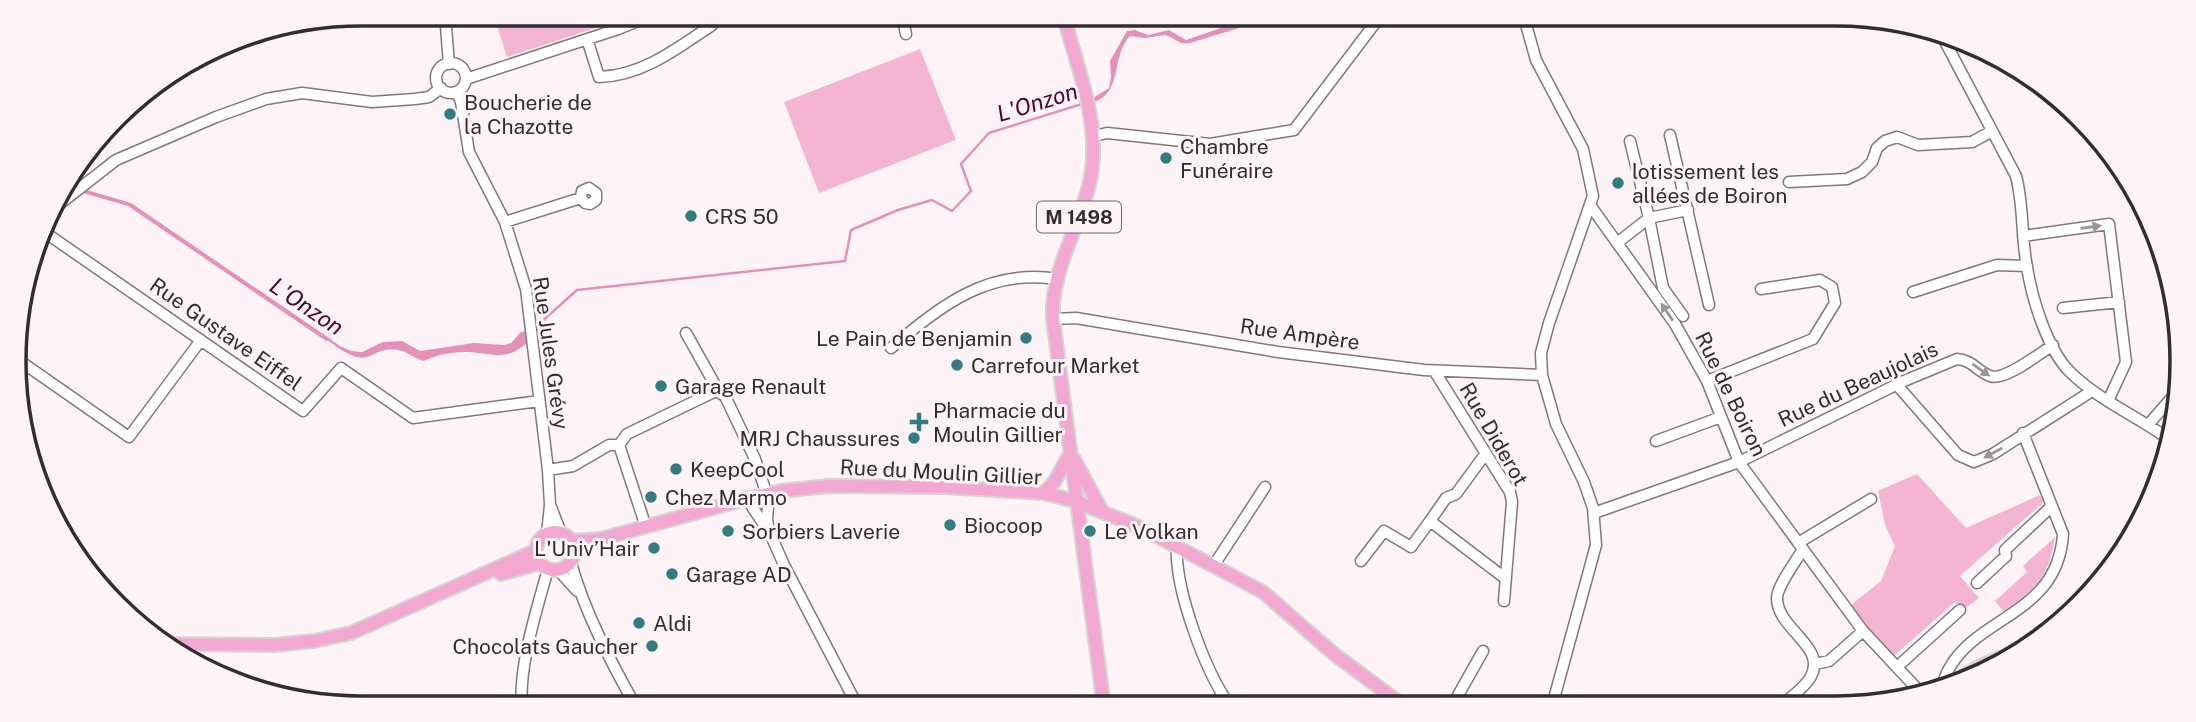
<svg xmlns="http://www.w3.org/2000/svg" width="2196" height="722" viewBox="0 0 2196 722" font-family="'Public Sans',sans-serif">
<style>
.green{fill:#f4b5d3}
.water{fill:#e391b9}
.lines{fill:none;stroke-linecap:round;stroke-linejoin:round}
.stream{stroke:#e391b9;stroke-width:2.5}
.minor-casing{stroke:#81787c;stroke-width:13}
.major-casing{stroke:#d6d5d6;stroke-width:16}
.minor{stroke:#fff;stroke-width:10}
.major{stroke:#f2a8d0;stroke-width:12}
.oneway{fill:#989698}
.poi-dot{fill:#337c80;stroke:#fef4f8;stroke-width:2.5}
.labels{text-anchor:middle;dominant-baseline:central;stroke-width:6;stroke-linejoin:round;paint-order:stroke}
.shield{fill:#fef4f8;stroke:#6f696c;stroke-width:2}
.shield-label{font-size:19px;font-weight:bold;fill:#322e30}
.poi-label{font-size:21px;fill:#322e30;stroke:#fef4f8;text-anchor:start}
.street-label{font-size:21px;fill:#322e30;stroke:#fef4f8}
.water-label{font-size:23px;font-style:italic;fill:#4f0633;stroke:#fef4f8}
.rim{fill:none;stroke:#322e30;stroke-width:3.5}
</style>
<rect width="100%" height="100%" fill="#fef4f8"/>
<path class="green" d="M493,14h145l-131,43z
M920,49l36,91 -137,53 -35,-91z
M1917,474l49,54 74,-33 4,7 -84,74 19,22 -15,11 -9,-7 -61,54 -29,-31 -14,-20 30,-24 14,-35 -10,-21 -7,-34z
M2055,537c-6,40 -20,52 -49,77l-11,-13 32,-29 -4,-6z"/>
<path class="water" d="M1259,14h4l1,2 -5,6 -69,21h-9l-15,-8 -21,3 -15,-2c-19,19 -7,57 -36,66l-1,-4 16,-10 2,-11 -1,-16 17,-30 8,-1 13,5 21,-5 17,10 52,-18 17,-2z
M87,190l44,13 201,137 -6,1 -198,-135 -45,-13z
M527,331v12c-22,19 -34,10 -59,9 -16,0 -30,2 -44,9 -9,-2 -17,-10 -26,-11 -31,-4 -24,22 -63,-4h5l11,5 11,1 21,-10 19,-1 18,10 54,-8 30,2 7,-2 10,-11z"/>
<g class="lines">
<path class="stream" d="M539,324l38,-34 268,-29 6,-31 47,-20 34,-10 20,11 19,-20 -10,-27 28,-31 96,-30
M326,338l12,8"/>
<g class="minor-casing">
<path id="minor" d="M445,14l4,50
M902,14l4,20
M1528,14l-1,14 9,32 47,89 10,47 -44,127 -8,30 1,22 14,49 28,58 9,26 3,37 -44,161
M1941,34l75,142c8,30 5,61 11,91 5,32 20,81 42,104 27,27 63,43 94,64l8,10
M587,39l12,38c43,-1 79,-29 113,-52l-6,-11
M436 78a15 15 0 1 1 30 0a15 15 0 1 1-30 0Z
M466,79l152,-50 37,-15
M457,92l4,10 8,50 36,70 21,67 22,181 2,35 -3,29
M1670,135l39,170
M1094,136l13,-3 103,11 84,-14 88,-116
M1630,141l19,77 14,70 20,28
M1789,182l58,-3 15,-7 10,-10 5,-14 8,-7 12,-4 21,8 54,-3 20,-11
M1590,205l85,119 32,57 32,81 124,169 59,63
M48,213l68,-53 100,-43 50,-18 36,-6 70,9 43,-3 14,-2 12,-9
M505,222l76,-24 4,5 5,1 6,-4v-7l-7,-5 -7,3 -1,7
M43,231l260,180 38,-43 72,50 126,-17
M2023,236l86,-12 17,138 -18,39
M1617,243l32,-25 39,-8
M1913,292l84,-27 30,1
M2063,308l56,-6
M1053,319l23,-1 202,34 146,18 118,5
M686,333l28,50 2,8 9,5 30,63 12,36
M891,348c48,-42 98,-80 166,-69
M20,361l109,76 72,-97
M1435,372l75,120 2,10 -8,99
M1707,381l106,-42 22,-36 -3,-16 -12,-7 -59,9
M1897,385l61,70 16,7 19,-8 99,-63
M2148,425l26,-30
M1656,441l65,-24
M619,445l27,82
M1486,453l-30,41 -10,4 -16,23 76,58
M548,470l25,-4 36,-21h10l8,-11 89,-43
M769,494l-2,25 2,12 15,34 74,142
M747,499l19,29
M551,507l10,26
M1594,513l145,-51 165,-81 53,-22c15,1 20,12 33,17 14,6 50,-23 63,-31
M1798,543l73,-44
M1177,545c-3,43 28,126 53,161
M1361,561l23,-30 27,16 19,-26
M571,563c14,50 40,99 65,144
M1214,565l51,-78
M558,570l19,21
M1977,583l29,-27 -1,-6 47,-44
M1815,664l14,-3 34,-30
M1897,667l63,-57
M1941,687c3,-6 5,-14 9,-20 30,-52 108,-53 113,-133l-40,-101
M1782,705c9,-8 22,-17 28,-27 19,-31 -33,-48 -33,-80 0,-12 20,-38 26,-49
M1452,706l31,-55
M522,708c-4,-41 15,-99 26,-139"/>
</g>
<g class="major-casing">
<path id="major" d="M1063,14c14,53 39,111 27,167 -10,46 -40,90 -37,138l51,388
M1074,459l28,52
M1043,493c14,-9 17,-25 27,-38
M536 551a19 19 0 1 1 38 0a19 19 0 1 1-38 0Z
M572,541l29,-2 141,-39 39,-9 48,-5 116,1 98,6 32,8 64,26 124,65 71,62 70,52
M501,574l39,-11
M162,644l113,1 39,-4 37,-8 184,-82
M1938,690l47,-26 30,-12"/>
</g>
<use href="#minor" class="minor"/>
<use href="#major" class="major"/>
</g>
<defs><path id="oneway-solid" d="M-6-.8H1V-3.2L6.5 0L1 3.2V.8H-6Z" transform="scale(1.75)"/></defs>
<g class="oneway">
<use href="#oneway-solid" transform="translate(2091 227) rotate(-8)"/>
<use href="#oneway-solid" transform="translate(1667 312) rotate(-124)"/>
<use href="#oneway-solid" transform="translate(1981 370) rotate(35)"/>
<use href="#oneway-solid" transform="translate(1993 453) rotate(152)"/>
</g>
<g class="poi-dot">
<circle cx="450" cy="114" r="7"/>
<circle cx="1166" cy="158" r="7"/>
<circle cx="1618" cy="183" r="7"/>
<circle cx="691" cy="216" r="7"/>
<circle cx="1026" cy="338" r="7"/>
<circle cx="957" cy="365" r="7"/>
<circle cx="661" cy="386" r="7"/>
<path d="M915.5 411.5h7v7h7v7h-7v7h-7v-7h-7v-7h7z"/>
<circle cx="914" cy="438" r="7"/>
<circle cx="676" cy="469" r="7"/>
<circle cx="651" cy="497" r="7"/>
<circle cx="950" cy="525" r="7"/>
<circle cx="728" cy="531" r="7"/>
<circle cx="1090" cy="531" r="7"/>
<circle cx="654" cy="548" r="7"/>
<circle cx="672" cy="574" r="7"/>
<circle cx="639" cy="623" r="7"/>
<circle cx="652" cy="646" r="7"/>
</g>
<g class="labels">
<rect class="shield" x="1037" y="201.5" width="84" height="31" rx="5"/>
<g class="shield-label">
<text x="1079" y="217">M 1498</text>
</g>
<g class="poi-label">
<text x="464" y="102">Boucherie de<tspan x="464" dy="24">la Chazotte</tspan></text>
<text x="1180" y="146">Chambre<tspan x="1180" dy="24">Funéraire</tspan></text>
<text x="1632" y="171">lotissement les<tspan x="1632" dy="24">allées de Boiron</tspan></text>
<text x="705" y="216">CRS 50</text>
<text x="1012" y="338" text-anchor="end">Le Pain de Benjamin</text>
<text x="971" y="365">Carrefour Market</text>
<text x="675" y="386">Garage Renault</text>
<text x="933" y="410">Pharmacie du<tspan x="933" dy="24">Moulin Gillier</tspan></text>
<text x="900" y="438" text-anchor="end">MRJ Chaussures</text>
<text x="690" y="469">KeepCool</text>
<text x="665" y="497">Chez Marmo</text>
<text x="964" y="525">Biocoop</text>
<text x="742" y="531">Sorbiers Laverie</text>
<text x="1104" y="531">Le Volkan</text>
<text x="640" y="548" text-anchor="end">L'Univ’Hair</text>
<text x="686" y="574">Garage AD</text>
<text x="653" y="623">Aldi</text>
<text x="638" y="646" text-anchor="end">Chocolats Gaucher</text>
</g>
<g class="street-label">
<text transform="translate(226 334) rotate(35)">Rue Gustave Eiffel</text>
<text transform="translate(1300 334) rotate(8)">Rue Ampère</text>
<text transform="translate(551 353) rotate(82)">Rue Jules Grévy</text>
<text transform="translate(1858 384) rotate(-25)">Rue du Beaujolais</text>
<text transform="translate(1731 394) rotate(64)">Rue de Boiron</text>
<text transform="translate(1494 434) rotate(60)">Rue Diderot</text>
<text transform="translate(941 472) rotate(3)">Rue du Moulin Gillier</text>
</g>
<g class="water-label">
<text transform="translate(1037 102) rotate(-17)">L'Onzon</text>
<text transform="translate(307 306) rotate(34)">L'Onzon</text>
</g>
</g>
<path d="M0 0H2196V722H0ZM361 26H1835A335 335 0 0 1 2170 361V361A335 335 0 0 1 1835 696H361A335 335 0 0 1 26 361V361A335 335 0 0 1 361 26Z" fill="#fef4f8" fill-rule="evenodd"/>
<path class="rim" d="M361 26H1835A335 335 0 0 1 2170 361V361A335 335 0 0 1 1835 696H361A335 335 0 0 1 26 361V361A335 335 0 0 1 361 26Z"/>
</svg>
